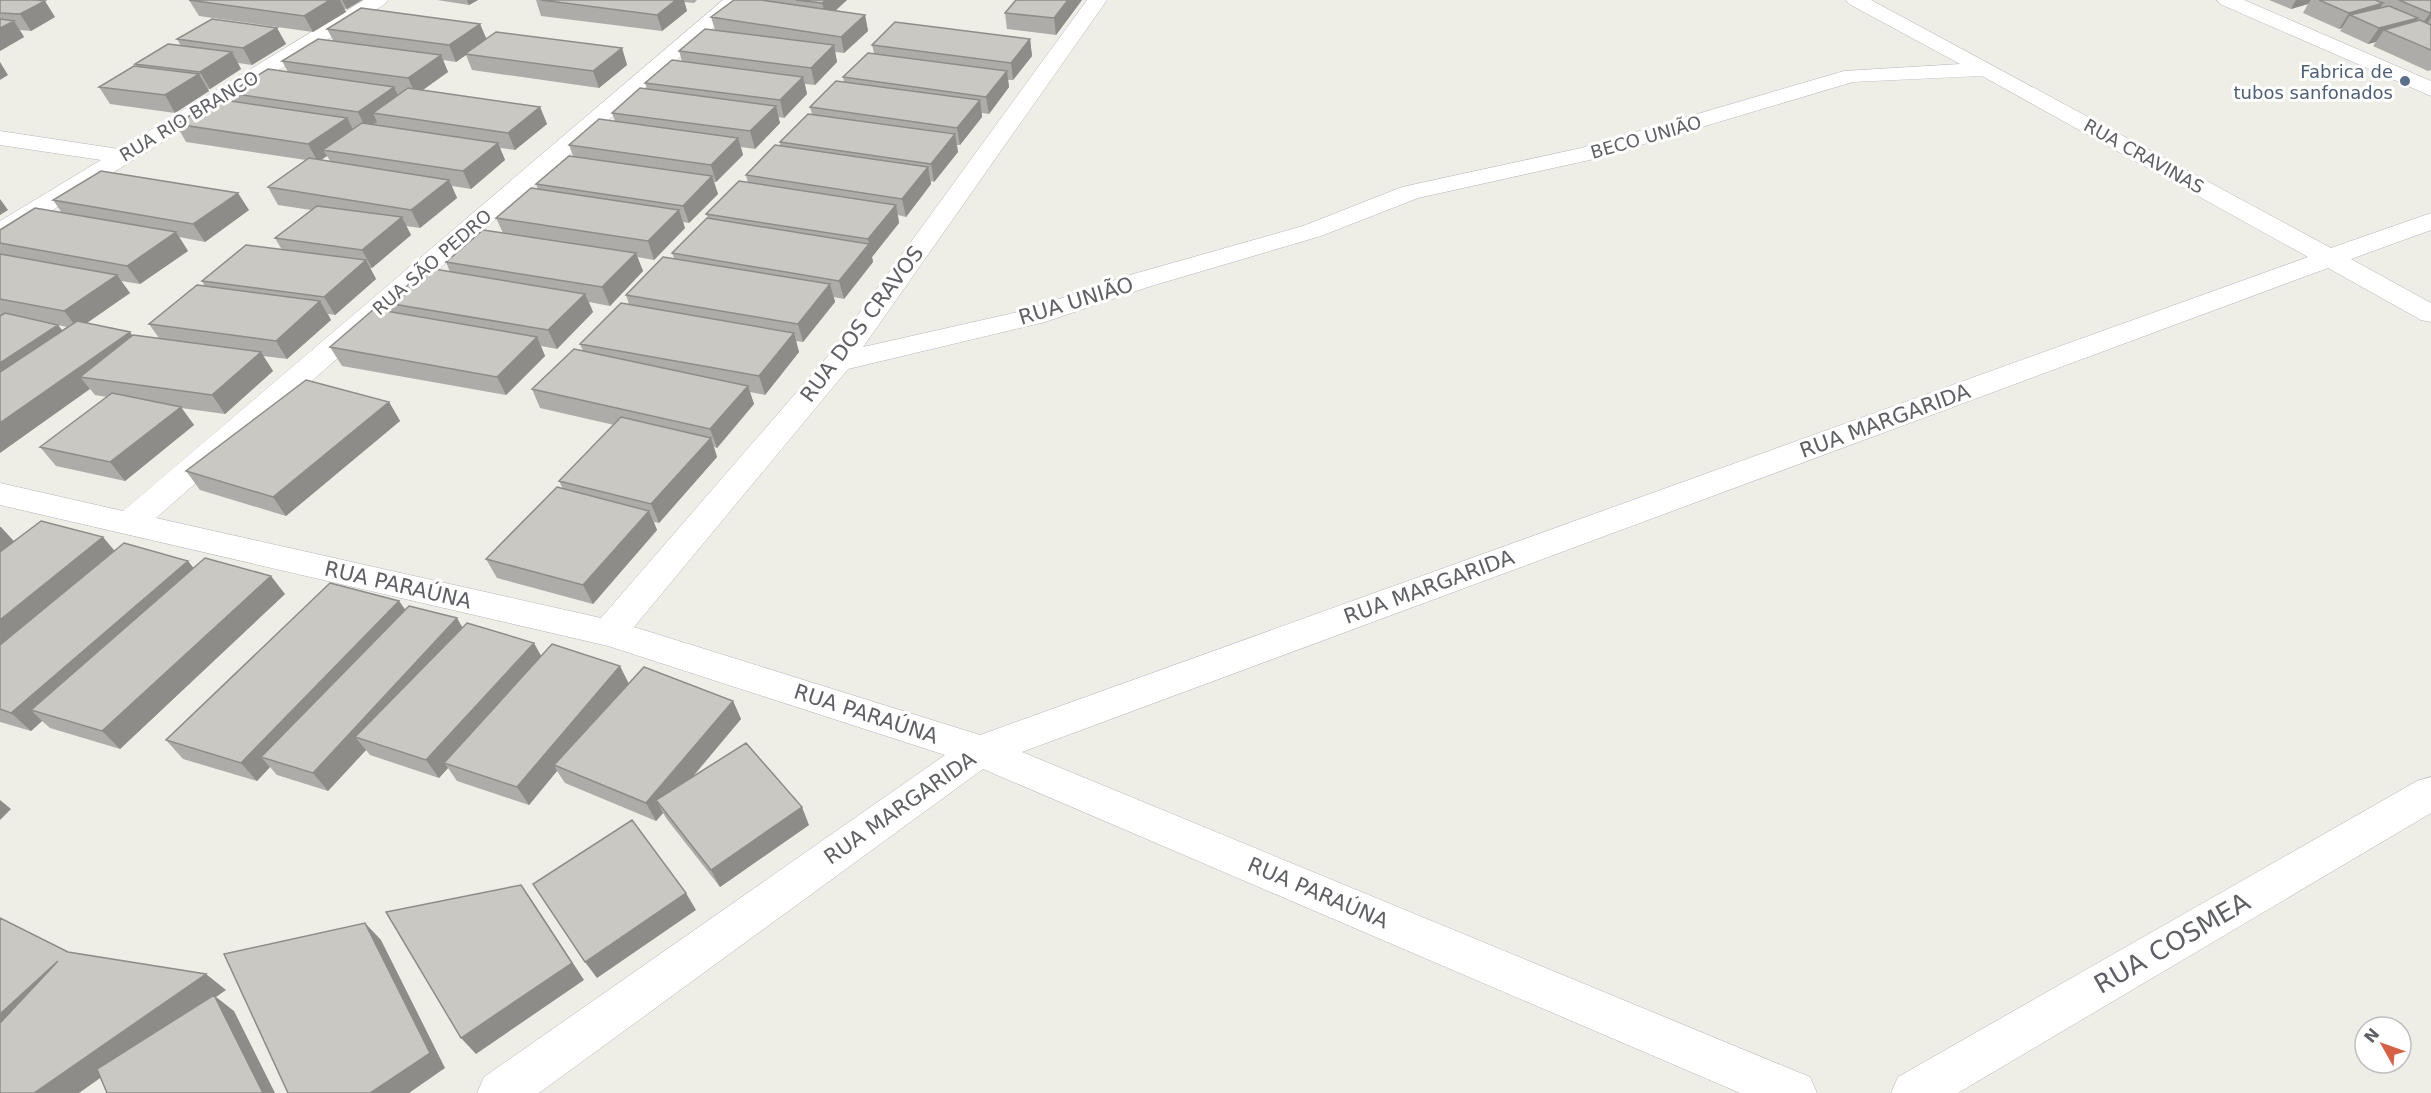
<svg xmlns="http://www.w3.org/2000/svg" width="2431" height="1093" viewBox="0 0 2431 1093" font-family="'DejaVu Sans',sans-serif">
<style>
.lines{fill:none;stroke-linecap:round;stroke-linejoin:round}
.minor-casing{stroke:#b4b5ba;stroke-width:1}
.minor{fill:#fff;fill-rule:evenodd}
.wall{fill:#aeaca8;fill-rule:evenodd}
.shaded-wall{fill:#8d8c88}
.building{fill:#cac8c3;stroke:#8d8c88;stroke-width:1.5}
.service-dot{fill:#5c6f8a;stroke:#fff;stroke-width:2}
.labels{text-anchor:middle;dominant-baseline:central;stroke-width:6;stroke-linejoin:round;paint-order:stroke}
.far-service-label{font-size:18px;fill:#4e5e75;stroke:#fff;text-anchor:end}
.far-street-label{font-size:18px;fill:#5e6065;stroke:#fff}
.street-label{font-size:21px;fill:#5e6065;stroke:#fff}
.near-street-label{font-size:26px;fill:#5e6065;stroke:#fff}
</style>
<rect width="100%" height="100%" fill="#eeeee7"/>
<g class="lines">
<g class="minor-casing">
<path id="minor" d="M364,0h24l-3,4 -376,233 -9,3v-19l101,-61 -101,-15v-14l119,18z
M723,0h22l-589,518 445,100 227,-262 259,-356h20l-244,347 164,-37 103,-35 173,-49 99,-39 179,-39 263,-77 116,-7 -111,-60 -3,-4h25l460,248 100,-35v17l-80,29 80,44v19l-10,-2 -93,-52 -1306,484 788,325 7,16h-77l-757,-324 -444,324h-62l7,-16 461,-322 -337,-109 -608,-141v-22l123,28zM1982,76l326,181 -1328,478 -346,-108 214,-258 197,-47 103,-35 173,-51 97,-38 176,-39 259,-77z
M2217,0h27l187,81v15l-211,-92z
M2431,777v36l-473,280h-67l7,-16 519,-296z"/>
</g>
<use href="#minor" class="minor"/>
</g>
<path class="wall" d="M0,0l55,17 -24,14 -11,-1 4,7 -24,14z
M189,0h173l-15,9h-3l2,3 -33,20 -114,-16z
M437,0h41l-9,5z
M536,0h161l-3,3 -10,-1 3,9 -25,20 -121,-15z
M734,0h113l-12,11 30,4 3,16 -24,22 -9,-1 2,10 -22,23 -10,-1 2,10 -23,24 -6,-1 2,6 -25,26 -14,-2 2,8 -27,27h-2l4,12 -29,29 -6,-1 2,6 -31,32 -17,-3 6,14 -33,35 -21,-4 4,10 -36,37 -16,-3 4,10 -39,39 -164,-29 -12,-19 62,-35 -5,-9 63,-31 -4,-10 57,-29 -7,-15 42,-29 -2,-5 37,-28 -4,-11 46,-24 -3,-8 35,-24 -2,-6 37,-22 -3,-10 36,-21 -4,-13z
M1082,0l-26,35 -49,-6 -2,-16z
M2269,0h162v70l-3,1 -55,-25 3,-4 -8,2 -28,-13 2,-3 -3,1 -36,-16 5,-9 -17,5z
M480,24l6,15 136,9 5,17 -28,23 -127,-18 -6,-15 -10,7 -13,-2 5,12 -26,18 118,17 7,17 -32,26 -15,-2 5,12 -34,29 -19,-3 5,12 -37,30 -14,-2 5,9 -39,33h-2l6,11 -41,36 -7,-1 3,6 -44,39 -24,-3 10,15 -48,43 -44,-6 13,17 -69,56 -69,-15 -16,-19 67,-50 -12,-2 -5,-6 -88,-74h-2v-85l62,-17 -9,-13 196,10 -44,32 -26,-5 9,14 -48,33 -19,-3 9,12 -43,30 45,12 27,3 -10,-14 56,-37 -3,-6 80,-31 -7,-12 36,-28 -33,-5 -10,-18 38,-27 -120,-18 -10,-18 58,-23 -5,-8 59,-21 -6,-11 51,-21 -6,-11zM327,156l3,5 -10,-1zM58,325l9,2 -5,3z
M277,28l9,16 -34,21 -14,-2 3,6 -31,20h-2l1,2 -34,22 -65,-9 -11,-17 37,-20 -1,-3 46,-18 -4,-7z
M1030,39l2,17 -19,24h-5l1,7 -20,27 -7,-1v4l-22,28h-3l1,7 -24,30 -3,-1v3l-25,33 -8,-2 1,8 -27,34 1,5 -29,37 -10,-2 1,5 -32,40 -7,-1 3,11 -34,43 -15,-3 4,12 -37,44 -3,-1 3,10 -58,66 -5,-1 3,8 -64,74 -96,-26 -11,-19 77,-70 -4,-8 55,-56 -74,-17 -8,-19 51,-38 -3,-7 49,-40 -3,-9 48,-37 -2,-5 36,-35 -2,-4 42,-31 -2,-8 34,-30v-3l32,-28 -2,-7 34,-25 -1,-5 31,-24 -2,-8z
M389,402l11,19 -114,95 -86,-26 -14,-19z
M0,527l14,14 101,10 73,10 5,7 92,26 -165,155 -70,-21 -8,-7 -11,10 -31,-9z
M399,601l6,9 57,17 79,29 88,28 104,17 8,18 -49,58 117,48 -89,62 -54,-69 -3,-5 -7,8 -91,-38 -8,-12 -28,34 -72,-24 -9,-13 -9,10 -69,-23 -4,-5 -38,41 -51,-16 -7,-8 -13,14 -74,-22 -17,-19z"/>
<path class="shaded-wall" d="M330,0h10l6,12 -33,20 -9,-16z
M342,0h20l-15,9z
M467,0h11l-9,5z
M676,0h8l3,11 -25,20 -5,-16z
M826,0h21l-21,19 -4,-16z
M1068,0h14l-26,35 -2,-17z
M2296,0h15l-3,4 -17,5z
M45,1l10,16 -24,14 -11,-17z
M2383,3l-10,16 -23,-4 -8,13 -3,1 10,-16z
M2431,12v6l-7,9 -5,2 11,-16z
M865,15l3,16 -24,22 -3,-16z
M2418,18l-11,17 -23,-5 -8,12 -8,2 11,-16z
M14,21l10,16 -24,14v-23z
M480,24l7,16 -22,14 1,1 -10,7 -7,-17z
M277,28l9,16 -34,21 -9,-17z
M1030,39l2,17 -19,24 -2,-17z
M834,45l3,17 -22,23 -4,-17z
M622,48l5,17 -28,23 -6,-17z
M232,52l9,17 -31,20 -10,-17z
M441,55l7,17 -32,23 -8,-17z
M0,62l8,13 -8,5z
M1007,71l2,16 -20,27 -3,-17z
M199,74l10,17 -34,22 -10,-18z
M803,77l4,17 -23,24 -4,-18z
M394,87l8,17 -29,9 4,9 -11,7 -8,-17z
M980,100l2,17 -22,28 -3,-17z
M776,106l4,17 -25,26 -5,-18z
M540,107l7,17 -32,26 -7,-17z
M347,118l9,17 -33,15 4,6 -9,6 -10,-18z
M955,134l3,18 -24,30 -3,-18z
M738,138l5,17 -27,27 -5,-17z
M498,143l7,17 -34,29 -8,-18z
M928,167l3,17 -25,33 -4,-18z
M712,176l6,18 -29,29 -6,-17z
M449,180l8,18 -37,30 -9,-18z
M238,193l11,17 -44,32 -12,-18z
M0,199l8,11 -8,5z
M896,205l3,18 -27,34 1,5 -29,37 -5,-18 30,-37 -1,-5z
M679,210l6,18 -31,32 -6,-19z
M402,217l9,18 -39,33 -10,-18z
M176,232l12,19 -48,33 -13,-18z
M636,253l7,18 -33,35 -8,-19z
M366,260l10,19 -41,36 -11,-18z
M117,275l13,18 -52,36 -14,-18z
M830,284l5,18 -32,40 -5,-18z
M585,294l8,18 -36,37 -9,-19z
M320,301l11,19 -44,39 -11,-18z
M58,325l14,18 -72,49v-29z
M130,332l13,19 -63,26 10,12 -90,64v-30z
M794,333l5,19 -34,43 -6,-19z
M537,337l8,19 -39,39 -9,-18z
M261,352l12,19 -48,43 -13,-19z
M748,386l6,18 -37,44 -7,-19z
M389,402l11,19 -114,95 -13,-19z
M181,407l13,18 -69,56 -15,-19z
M711,438l6,19 -58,66 -8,-19z
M649,511l8,19 -64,74 -10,-19z
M0,527h1l17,19 -18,14z
M103,537l16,19 -119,98v-34z
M188,561l15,19 -172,130 11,11 -11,10 -20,-18z
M271,576l14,18 -165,155 -18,-18z
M399,601l13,18 -151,138 9,10 -13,14 -16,-18z
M457,618l11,19 -113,100 11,13 -38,41 -15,-18z
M534,643l10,18 -100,102 4,5 -9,10 -13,-18z
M620,666l9,18 -75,81 3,6 -28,34 -12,-18z
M733,701l8,18 -77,92 -8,-11 7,13 -7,8 -10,-18z
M0,800l11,9 -11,11z
M802,807l7,18 -89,62 -9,-17z
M521,885l12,17 51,78 -108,74 -15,-16z
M686,893l10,17 -99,68 -12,-16z
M365,923l16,17 64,128 -36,25h-39z
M58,961l-58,91v-38z
M206,974l20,16 -10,7 18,14 41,82h-12l-48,-96 -136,96h-45z"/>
<path class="building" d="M0,0h36l9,1 -25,13 -20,-1z
M189,0h141l-26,16z
M541,0h135l-19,15z
M734,0h27l104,15 -24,22 -130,-20z
M796,0h30l-4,3z
M1016,0h52l-14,18 -49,-5z
M2319,0h56l8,3 -34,10z
M2399,0h32v12l-1,1z
M2389,6l29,12 -39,10 -29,-13z
M361,8l119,16 -31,21 -122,-16z
M0,19l14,2 -14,7z
M212,19l65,9 -34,20 -66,-9z
M2420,20l11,5v25l-47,-20z
M895,22l135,17 -19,24 -139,-18z
M705,29l129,16 -23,23 -132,-17z
M496,32l126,16 -29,23 -128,-17z
M318,39l123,16 -33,23 -126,-17z
M168,44l64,8 -32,20 -65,-8z
M868,53l139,18 -21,26 -143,-20z
M672,60l131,17 -23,23 -135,-17z
M134,66l65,8 -34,21 -66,-8z
M268,69l126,18 -36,25 -129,-19z
M836,81l144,19 -23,28 -147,-21z
M408,88l132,19 -32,26 -135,-20z
M640,88l136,18 -26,25 -138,-18z
M217,99l130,19 -39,26 -132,-20z
M808,114l147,20 -24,30 -151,-22z
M599,119l139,19 -27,27 -142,-20z
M362,123l136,20 -35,28 -140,-21z
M775,145l153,22 -26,32 -156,-24z
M569,156l143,20 -29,30 -147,-22z
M309,158l140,22 -38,30 -143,-23z
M101,171l137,22 -45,31 -140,-24z
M739,181l157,24 -28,34 -162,-25z
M531,188l148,22 -31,31 -152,-23z
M317,206l85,11 -40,33 -87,-12z
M35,208l141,24 -49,34 -127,-23v-13z
M707,218l162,26 -30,37 -167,-28z
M483,230l153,23 -34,34 -156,-25z
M246,245l120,15 -42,37 -122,-16z
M0,254l117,21 -53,36 -64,-12z
M663,257l167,27 -32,40 -172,-29z
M428,268l157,26 -37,36 -161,-27z
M197,285l123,16 -44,40 -127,-17z
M621,303l173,30 -35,43 -179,-32z
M374,309l163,28 -40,40 -167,-30z
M5,313l53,12 -58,38v-47z
M77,321l53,11 -130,91v-51z
M133,335l128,17 -49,43 -132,-18z
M574,349l174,37 -38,43 -178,-40z
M306,380l83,22 -116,95 -87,-26z
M112,393l69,14 -71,55 -70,-15z
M621,417l90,21 -60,66 -92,-23z
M557,487l92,24 -66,74 -97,-26z
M41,521l62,16 -103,83v-68z
M124,543l64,18 -177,152 -11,-4v-64z
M205,558l66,18 -169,155 -71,-21z
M330,583l69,18 -158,162 -75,-23z
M409,606l48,12 -144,155 -52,-16z
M467,623l67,20 -108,117 -71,-23z
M552,644l68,22 -103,121 -73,-24z
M644,667l89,34 -87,102 -92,-38z
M746,743l56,64 -91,63 -55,-70z
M632,820l54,73 -101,69 -52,-78z
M521,885l51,78 -111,75 -75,-126z
M0,918l68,34 138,22 -172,119h-34v-70l58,-62 -58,53z
M365,923l65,130 -60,40h-82l-64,-139z
M214,995l49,98h-156l-10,-24z"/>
<circle class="service-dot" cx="2405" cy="81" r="6"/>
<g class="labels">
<g class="far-service-label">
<text x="2393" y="71">Fabrica de<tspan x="2393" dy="21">tubos sanfonados</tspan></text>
</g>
<g class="far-street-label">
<text transform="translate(189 116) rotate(-31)">RUA RIO BRANCO</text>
<text transform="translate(1646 137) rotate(-16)">BECO UNIÃO</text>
<text transform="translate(2144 156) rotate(29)">RUA CRAVINAS</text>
<text transform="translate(432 262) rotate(-41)">RUA SÃO PEDRO</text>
</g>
<g class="street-label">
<text transform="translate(1076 301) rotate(-17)">RUA UNIÃO</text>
<text transform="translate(862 324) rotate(-53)">RUA DOS CRAVOS</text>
<text transform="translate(1885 421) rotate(-20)">RUA MARGARIDA</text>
<text transform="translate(398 585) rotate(13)">RUA PARAÚNA</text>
<text transform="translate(1429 587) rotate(-20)">RUA MARGARIDA</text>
<text transform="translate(866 714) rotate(18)">RUA PARAÚNA</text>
<text transform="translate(900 808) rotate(-35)">RUA MARGARIDA</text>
<text transform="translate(1318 893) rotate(23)">RUA PARAÚNA</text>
</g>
<g class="near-street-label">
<text transform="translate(2172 943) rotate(-30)">RUA COSMEA</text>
</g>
</g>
<g transform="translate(2383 1045) rotate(310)"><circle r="28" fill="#ffffff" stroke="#bfbfc1" stroke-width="1.5"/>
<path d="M0-4.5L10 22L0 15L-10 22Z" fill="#d56246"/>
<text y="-9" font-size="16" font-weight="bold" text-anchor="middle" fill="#5e6065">N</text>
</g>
</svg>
